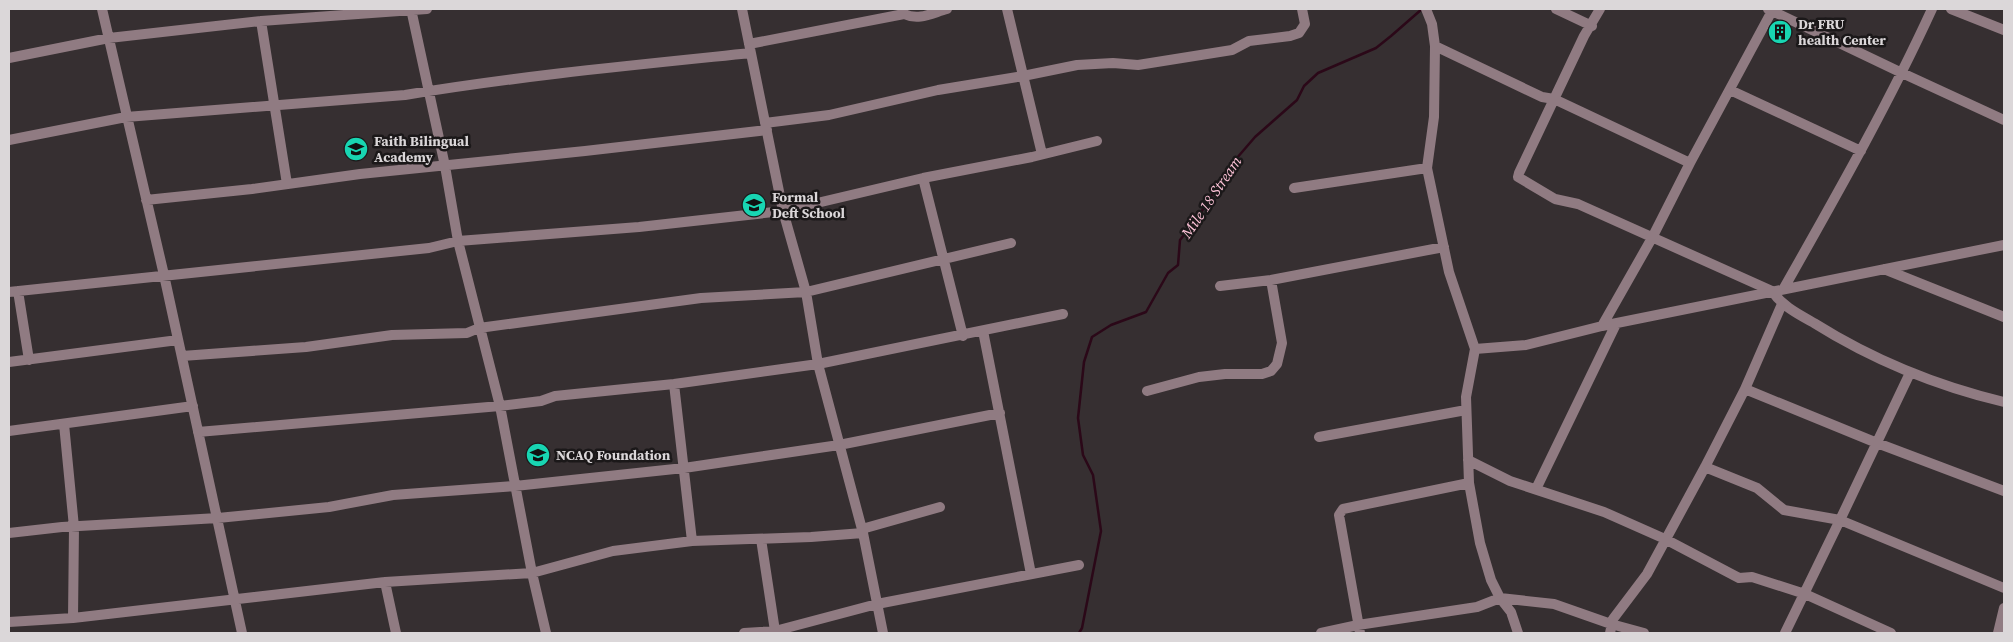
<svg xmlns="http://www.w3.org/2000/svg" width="2013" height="642" viewBox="0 0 2013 642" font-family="'Source Serif 4',serif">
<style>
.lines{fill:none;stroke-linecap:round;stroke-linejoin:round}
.stream{stroke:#2b0818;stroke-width:2.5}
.minor{stroke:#907b82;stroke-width:10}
.labels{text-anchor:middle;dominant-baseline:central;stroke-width:5;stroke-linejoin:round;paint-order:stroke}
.poi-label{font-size:14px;font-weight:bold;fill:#dbd7d9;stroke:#1b1819;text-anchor:start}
.water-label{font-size:15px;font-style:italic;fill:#fec3d8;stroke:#1b1819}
</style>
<rect width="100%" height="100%" fill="#362f31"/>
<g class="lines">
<path class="stream" d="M1079,633l3,-5 19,-97 -8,-56 -10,-20 -5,-37 6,-56 8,-25 19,-12 35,-13 22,-39 10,-8 2,-25 18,-23 32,-51 25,-29 42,-37 7,-14 14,-13 58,-25 15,-12 31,-27"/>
<path class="minor" d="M102,9l62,266 78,358
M411,9l34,157 13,75 42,165 32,167 14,60
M742,9l41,202 23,81 12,72 45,169 20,100
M1007,9l35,145
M1426,9l6,15 3,22 -1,71 -7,51 22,104 26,77
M1556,9l36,17
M1600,9l-16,27 -65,137 -1,4 37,22 23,5 194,87c10,15 26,23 42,32 59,37 123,63 190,79
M1768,9l134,64 102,47
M1951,9l53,21
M261,21l26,163
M749,44l155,-30c15,7 28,-1 43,-5
M1435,46l107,51 12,2 136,64
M9,58l100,-20 152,-17 166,-12
M1730,90l131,61
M765,123l64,-8 109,-25 85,-14 54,-11 36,-2 25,2 94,-15 17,-9 41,-5 9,-3 6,-9 -3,-15
M9,140l117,-23 279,-22c114,-19 230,-30 346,-42
M923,178l40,158
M1294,188l133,-20
M146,200l106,-11 108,-15 225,-23 182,-21
M1884,269l120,48
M1220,286l51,-6 173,-33
M1784,288c52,-92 104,-183 148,-279
M18,291l11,69
M9,292l420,-44 29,-7 181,-14 144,-16 140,-33 109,-21 65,-16
M1602,326l50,-88 38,-75 83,-154
M983,331l48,243
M182,356l124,-9 86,-12 75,-2 12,-5 222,-30 105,-6 205,-49
M9,362l169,-22
M1910,373l-70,147 164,68
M674,384l18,157
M1745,389l132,54 127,48
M1147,391l52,-14 26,-3h37l9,-3 6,-7 5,-21 -11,-63
M64,424l10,103 -1,91
M9,431l184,-25
M198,432l302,-26 41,-5 14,-5 119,-12 144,-20 245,-50
M1319,437l147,-27
M1468,460l42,21 94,31 61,27 74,39 13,-1 53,17 86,39
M1705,467l52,21 27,22 56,10 -55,113
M1536,489l80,-165
M862,529l78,-22
M9,533l53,-6 156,-9 111,-11 64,-12 122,-9 169,-18 155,-23 161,-32
M761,539l14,92
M385,582l11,51
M9,622l64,-4 312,-36 147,-9 81,-22 79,-10 119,-4 52,-4
M744,633l31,-2 102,-27 202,-39
M1321,633l37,-8 119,-18 23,-9 54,6 57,20 33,9
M1360,633l-21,-118 4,-6 126,-26
M1518,633l-7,-21 -11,-14 -9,-18 -11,-37 -11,-60 -3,-86 9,-48 51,-4 76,-19 402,-81
M1610,633l3,-14 34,-45 58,-107 40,-78 37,-85
M1998,633l6,-25"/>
</g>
<defs>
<g id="building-disc" transform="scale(1.25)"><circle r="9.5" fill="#18d5b2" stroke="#1b1819"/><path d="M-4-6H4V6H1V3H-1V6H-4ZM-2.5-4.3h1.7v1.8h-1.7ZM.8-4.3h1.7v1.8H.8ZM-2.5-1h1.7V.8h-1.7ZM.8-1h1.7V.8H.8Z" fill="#111"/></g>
<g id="school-disc" transform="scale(1.25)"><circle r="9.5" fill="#18d5b2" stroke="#1b1819"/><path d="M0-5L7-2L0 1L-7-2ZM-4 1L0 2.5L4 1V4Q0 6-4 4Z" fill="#111"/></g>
</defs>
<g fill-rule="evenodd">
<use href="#building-disc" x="1780" y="32"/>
<use href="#school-disc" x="356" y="149"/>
<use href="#school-disc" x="754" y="205"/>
<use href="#school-disc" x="538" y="455"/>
</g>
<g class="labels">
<g class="poi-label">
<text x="1798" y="24">Dr FRU<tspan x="1798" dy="16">health Center</tspan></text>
<text x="374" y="141">Faith Bilingual<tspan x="374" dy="16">Academy</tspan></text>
<text x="772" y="197">Formal<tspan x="772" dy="16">Deft School</tspan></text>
<text x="556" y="455">NCAQ Foundation</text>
</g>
<g class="water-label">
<text transform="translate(1211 197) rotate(-56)">Mile 18 Stream</text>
</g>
</g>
<rect width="2013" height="642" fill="none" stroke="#dbd7d9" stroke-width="20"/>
</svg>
